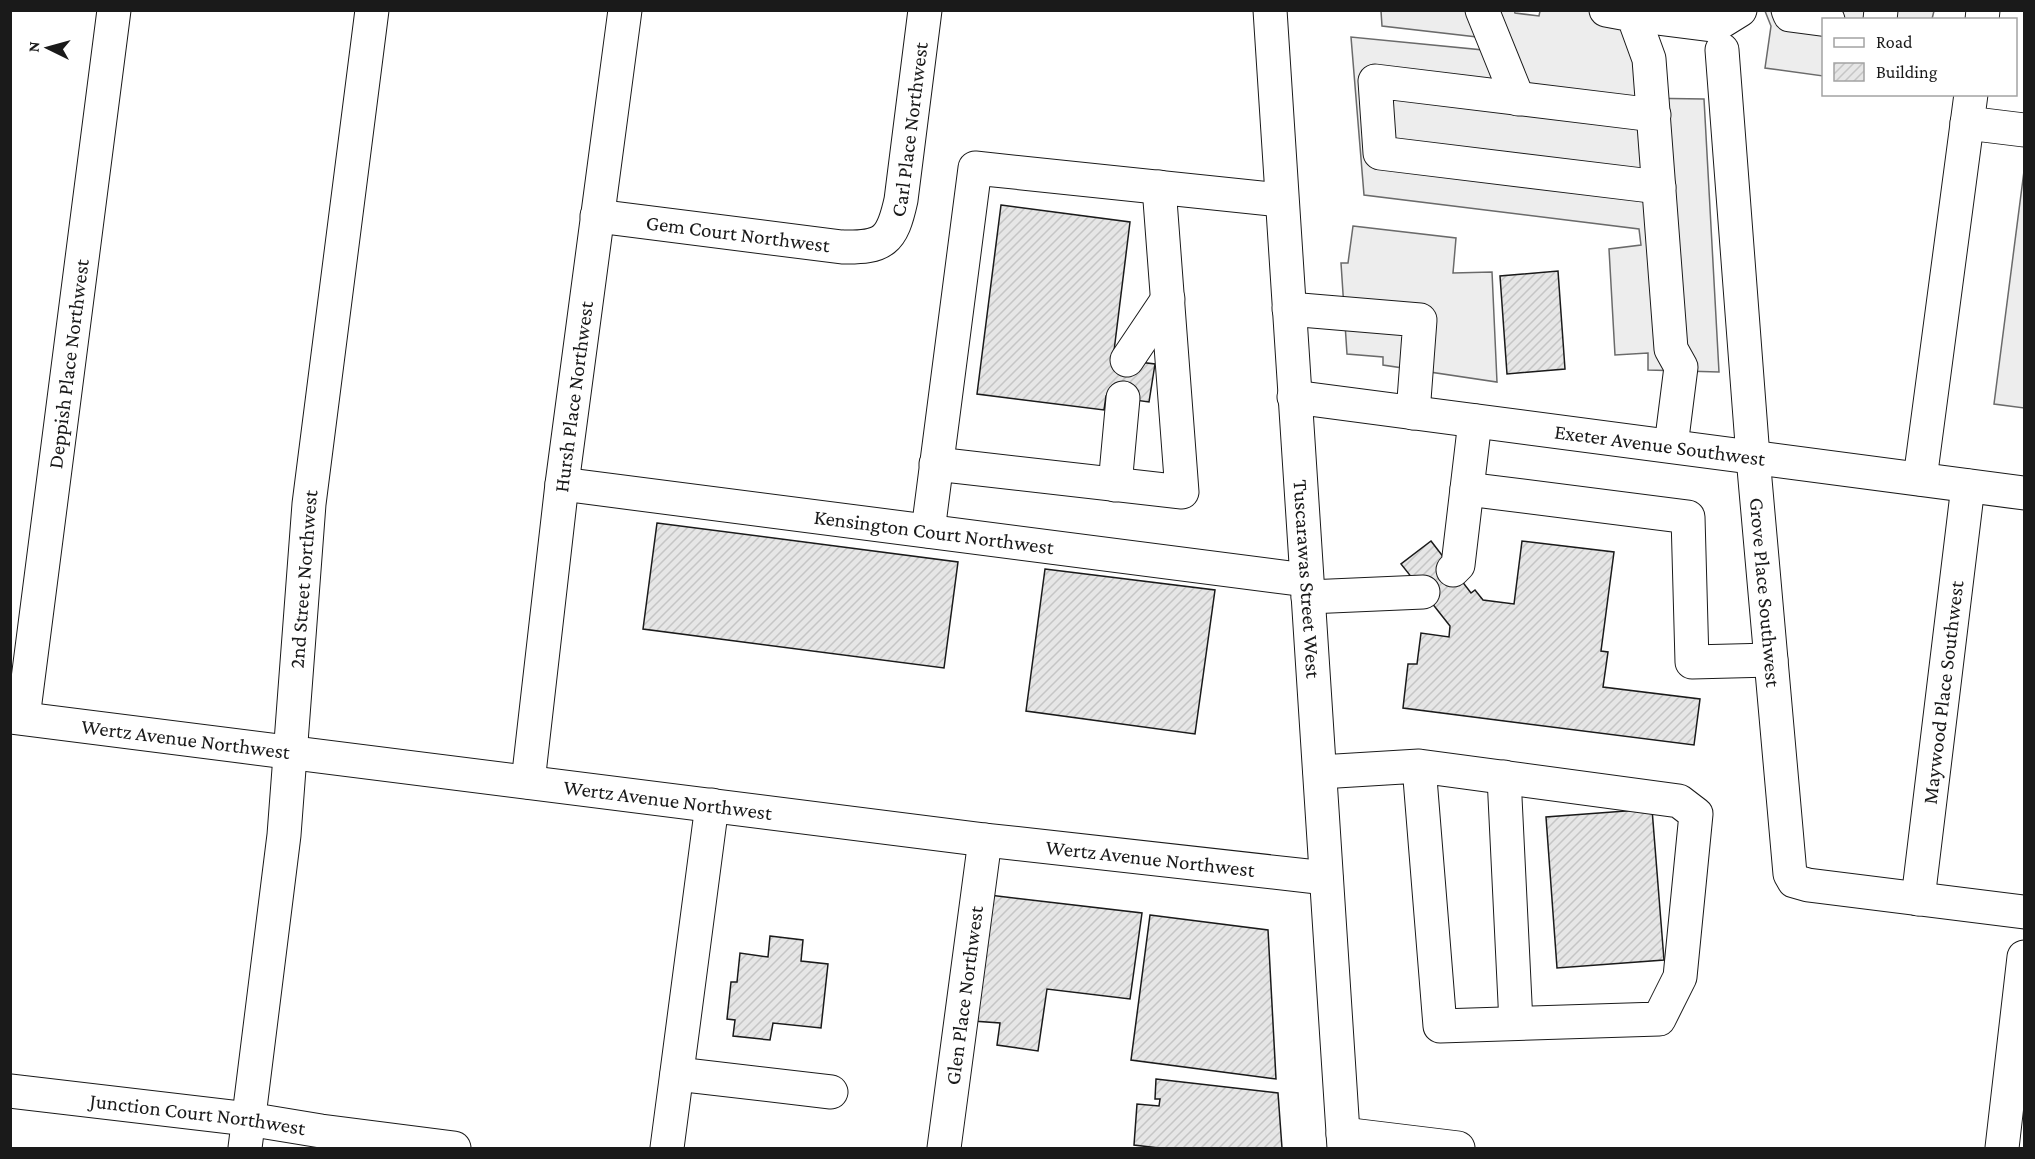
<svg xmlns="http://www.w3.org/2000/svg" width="2035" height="1159" viewBox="0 0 2035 1159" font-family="'Crimson Pro',serif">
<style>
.parking{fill:#ededed;stroke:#6a6a6a;stroke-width:1.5}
.building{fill:url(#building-hatch);stroke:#1a1a1a;stroke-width:1.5}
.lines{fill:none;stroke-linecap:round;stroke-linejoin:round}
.minor-casing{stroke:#1a1a1a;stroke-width:35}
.major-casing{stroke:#1a1a1a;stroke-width:35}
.minor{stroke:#fff;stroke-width:33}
.major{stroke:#fff;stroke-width:33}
.labels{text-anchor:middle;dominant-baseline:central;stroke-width:4.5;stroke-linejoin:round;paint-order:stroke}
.street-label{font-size:21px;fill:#1a1a1a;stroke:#fff}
</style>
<defs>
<pattern id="building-hatch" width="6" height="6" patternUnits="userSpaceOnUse" patternTransform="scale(1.5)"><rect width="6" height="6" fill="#e6e6e6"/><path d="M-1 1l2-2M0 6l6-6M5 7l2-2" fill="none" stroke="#c5c5c5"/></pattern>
</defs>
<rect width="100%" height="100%" fill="#fff"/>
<path class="parking" d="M1514,10l1,3 24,3 1,-5h70l-2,16 15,2 13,42 1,27 67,1 15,273 -71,-2v-17l-33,2 -6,-106 32,-4 -2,-16 -275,-34 -13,-158 133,13 -7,-13 -95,-11 -1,-15z
M1765,11h169l-2,8 -108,1 -1,56 -58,-8 6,-42z
M2024,171v237l-30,-4z
M1353,226l103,12 -3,35 39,-1 5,110 -114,-17v-8l-36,-3 -6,-91h7z"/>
<path class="building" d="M1001,205l129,17 -17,137 42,5 -6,38 -43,-6 -2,14 -127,-16z
M1558,271l7,98 -58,5 -7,-98z
M657,523l301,39 -14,106 -301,-39z
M1431,541l40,52 4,-3 8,10 31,4 8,-63 92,11 -13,99 7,1 -5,35 97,12 -6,46 -291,-37 5,-44h9l4,-31 28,4 1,-11 -49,-62z
M1045,569l170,21 -20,144 -169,-23z
M1652,809l12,151 -107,8 -11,-151z
M989,895l153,18 -12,86 -83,-10 -9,62 -41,-6 3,-22 -27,-2z
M1150,915l118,15 8,149 -145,-19z
M770,936l33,4 -2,21 27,3 -7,64 -48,-5 -3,17 -37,-4 2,-16 -8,-1 4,-37h6l3,-29 28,4z
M1156,1079l122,14 4,55h-123l-25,-3 3,-41 22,2 1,-7h-5z"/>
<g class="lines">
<g class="minor-casing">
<g id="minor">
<path d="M1482,10l36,89"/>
<path d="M1606,10l27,5 16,44 22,290 10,18 -10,79"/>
<path d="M1788,10l2,5 38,5"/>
<path d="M1633,15l79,10 7,-2 21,-13"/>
<path d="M1880,20l1,-10"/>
<path d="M1982,20l1,-10"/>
<path id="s1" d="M1722,50l31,407 37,417 4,7 14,4 216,27"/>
<path d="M1654,115l-279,-34 5,72 279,34"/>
<path d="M1967,123l57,7"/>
<path id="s2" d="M597,216l245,31c42,1 50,-6 59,-47l24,-190"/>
<path d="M1289,309l131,11 -7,93"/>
<path d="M1127,360l41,-61"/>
<path id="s3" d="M1294,397l730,96"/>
<path d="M936,464l246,28 -23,-305"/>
<path d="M1920,479l51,-385"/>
<path id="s4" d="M562,484l744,96"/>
<path d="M1115,485l8,-87"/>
<path d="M1467,489l221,28 4,145 79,-2"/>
<path d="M928,531l47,-363 306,32"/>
<path d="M1453,570l5,-5 17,-144"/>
<path d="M1308,597l115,-5"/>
<path id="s5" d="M23,718l91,-708"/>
<path d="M1320,772l99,-6 21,260 219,-7 21,-42 16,-163 -17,-13 -260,-35"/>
<path d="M1504,777l12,246"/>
<path id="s6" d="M528,782l34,-298 63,-474"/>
<path id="s7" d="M1918,899l50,-413"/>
<path d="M677,1074l154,18"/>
<path id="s8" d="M10,1091l238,28 73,12 133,17"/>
<path d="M1343,1134l115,14"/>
<path id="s9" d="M245,1148l39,-313 25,-331 63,-494"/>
<path d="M667,1148l45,-343"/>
<path id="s10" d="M944,1148l41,-308"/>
<path d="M2002,1148l22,-191"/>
</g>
</g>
<g class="major-casing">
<g id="major">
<path id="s11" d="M1270,10l74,1138"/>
<path id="s12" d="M10,717l975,123 341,38"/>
</g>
</g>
<use href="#minor" class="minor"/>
<use href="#major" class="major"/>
</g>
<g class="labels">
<g class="street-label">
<text stroke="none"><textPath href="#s2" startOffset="405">Carl Place Northwest</textPath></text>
<text stroke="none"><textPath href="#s2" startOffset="142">Gem Court Northwest</textPath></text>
<text stroke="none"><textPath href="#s5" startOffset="357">Deppish Place Northwest</textPath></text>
<text stroke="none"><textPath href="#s6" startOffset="388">Hursh Place Northwest</textPath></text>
<text stroke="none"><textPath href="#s3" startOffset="369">Exeter Avenue Southwest</textPath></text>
<text stroke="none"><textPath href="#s4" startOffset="375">Kensington Court Northwest</textPath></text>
<text stroke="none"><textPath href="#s9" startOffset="572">2nd Street Northwest</textPath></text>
<text stroke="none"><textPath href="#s11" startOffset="570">Tuscarawas Street West</textPath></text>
<text stroke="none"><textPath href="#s1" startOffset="544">Grove Place Southwest</textPath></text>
<text stroke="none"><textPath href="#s7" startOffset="208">Maywood Place Southwest</textPath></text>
<text stroke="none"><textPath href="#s12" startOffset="177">Wertz Avenue Northwest</textPath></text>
<text stroke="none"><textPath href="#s12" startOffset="663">Wertz Avenue Northwest</textPath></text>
<text stroke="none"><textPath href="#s12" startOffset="1149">Wertz Avenue Northwest</textPath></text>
<text stroke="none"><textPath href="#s10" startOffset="154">Glen Place Northwest</textPath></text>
<text stroke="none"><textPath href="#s8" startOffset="189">Junction Court Northwest</textPath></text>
</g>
</g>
<rect width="2035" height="1159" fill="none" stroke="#1a1a1a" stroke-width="24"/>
<rect x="1822" y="18" width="195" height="78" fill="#ffffff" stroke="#a3a3a3" stroke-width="1.5"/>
<rect x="1834" y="38" width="30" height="9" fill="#ffffff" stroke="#a3a3a3" stroke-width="1.5"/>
<text x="1876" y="48" font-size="18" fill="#1a1a1a">Road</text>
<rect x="1834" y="63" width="30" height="18" fill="url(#building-hatch)" stroke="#a3a3a3" stroke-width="1.5"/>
<text x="1876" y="78" font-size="18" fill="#1a1a1a">Building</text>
<g transform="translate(48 48) rotate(275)" stroke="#ffffff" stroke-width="4.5" paint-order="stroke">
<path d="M0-4.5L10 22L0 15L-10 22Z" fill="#1a1a1a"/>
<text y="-9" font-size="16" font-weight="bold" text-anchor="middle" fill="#1a1a1a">N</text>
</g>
</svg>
